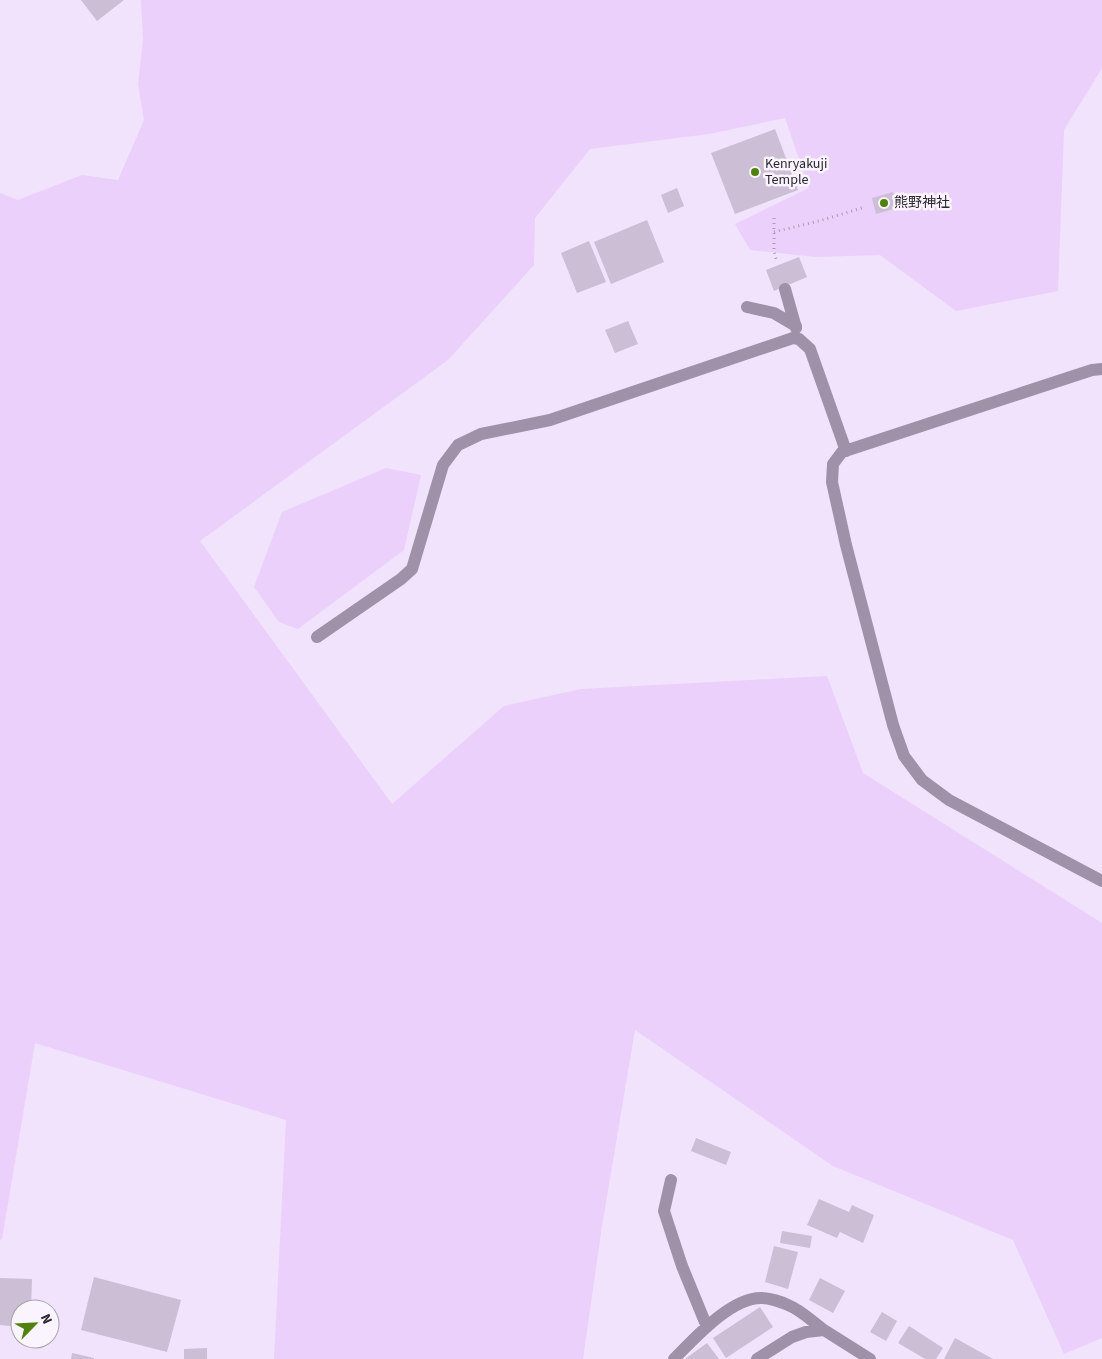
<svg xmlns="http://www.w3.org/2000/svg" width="1102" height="1359" viewBox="0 0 1102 1359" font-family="'Source Sans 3','Noto Sans JP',sans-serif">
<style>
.green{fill:#ead0fb}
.building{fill:#cbbed5}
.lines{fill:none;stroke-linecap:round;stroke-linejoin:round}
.path{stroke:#a99fb1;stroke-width:3;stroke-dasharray:1 4;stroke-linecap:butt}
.minor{stroke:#9e91a8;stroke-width:12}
.poi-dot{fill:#50800e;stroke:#f9f4fd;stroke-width:2}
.labels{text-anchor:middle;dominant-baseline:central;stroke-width:5;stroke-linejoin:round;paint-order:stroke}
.poi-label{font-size:14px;fill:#2d2830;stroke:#f9f4fd;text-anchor:start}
</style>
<rect width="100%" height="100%" fill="#f1e3fb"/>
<path class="green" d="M141,0h961v68l-38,62 -6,161 -102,20 -76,-56 -64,2 -66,-7 -15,-26 74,-36 -24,-70 -76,16 -119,15 -55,69 -1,47 -86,95 -248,181 192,263 112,-98 77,-17 246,-13 36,97 239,150v415l-38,16 -51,-114 -180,-74 -198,-136 -33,196 -19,133h-309l12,-239 -251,-77 -33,196 -2,1v-1047l18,7 64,-25 36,5 26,-60 -6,-36 5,-44z
M386,468l35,7 -17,75 -106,79 -19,-7 -25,-35 28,-75z"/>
<path class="building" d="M81,0h43l-27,21z
M775,129l23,61 -63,24 -24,-61z
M677,188l7,18 -16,7 -7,-18z
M893,192l4,16 -21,6 -4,-16z
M647,220l17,42 -53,22 -17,-42z
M589,241l17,41 -29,11 -16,-40z
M799,257l8,20 -33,14 -8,-21z
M628,321l10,23 -23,9 -10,-23z
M696,1138l35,14 -5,13 -35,-14z
M819,1199l30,13 3,-7 22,10 -11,28 -23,-11 -3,6 -30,-13z
M782,1231l30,5 -2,12 -30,-5z
M774,1246l24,6 -10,37 -23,-7z
M94,1277l87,23 -14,52 -86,-22z
M0,1278l32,1 -1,30h-11v18l-20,-2z
M820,1278l25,13 -12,22 -24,-13z
M760,1307l13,20 -47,31 -13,-20z
M882,1312l15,9 -11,20 -16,-9z
M909,1326l34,22 -7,11h-11l-27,-16z
M955,1338l38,21h-49z
M707,1343l12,16h-34z
M207,1348v11h-23v-10z
M72,1353l22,5v1h-23z"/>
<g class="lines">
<path class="path" d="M774,218v34l3,10
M774,232l45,-11 46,-14"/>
<path class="minor" d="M785,289l11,39
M747,307l27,6 22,13
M1102,369l-10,1 -250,82 -9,12 -1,18 14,63 47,180 11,31 18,24 27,20 153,81
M317,637l84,-58 11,-10 31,-104 15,-20 23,-11 69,-14 243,-82 6,1 11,10 36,102
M671,1180l-7,31 18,55 25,61
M674,1359c20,-20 57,-62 88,-61 7,0 20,4 26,7 13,5 25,17 36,25
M757,1359l35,-22 14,-5 18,-2 46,29"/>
</g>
<g class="poi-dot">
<circle cx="755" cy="172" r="5"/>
<circle cx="884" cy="203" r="5"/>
</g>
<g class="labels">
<g class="poi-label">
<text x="765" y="164">Kenryakuji<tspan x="765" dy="16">Temple</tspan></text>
<text x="894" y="203">熊野神社</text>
</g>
</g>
<g transform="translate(35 1324) rotate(66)"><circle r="24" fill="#f9f4fd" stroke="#a7a2ab"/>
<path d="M0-4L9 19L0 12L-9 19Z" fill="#50800e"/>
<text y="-8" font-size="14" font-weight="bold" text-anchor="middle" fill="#2d2830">N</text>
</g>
</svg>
